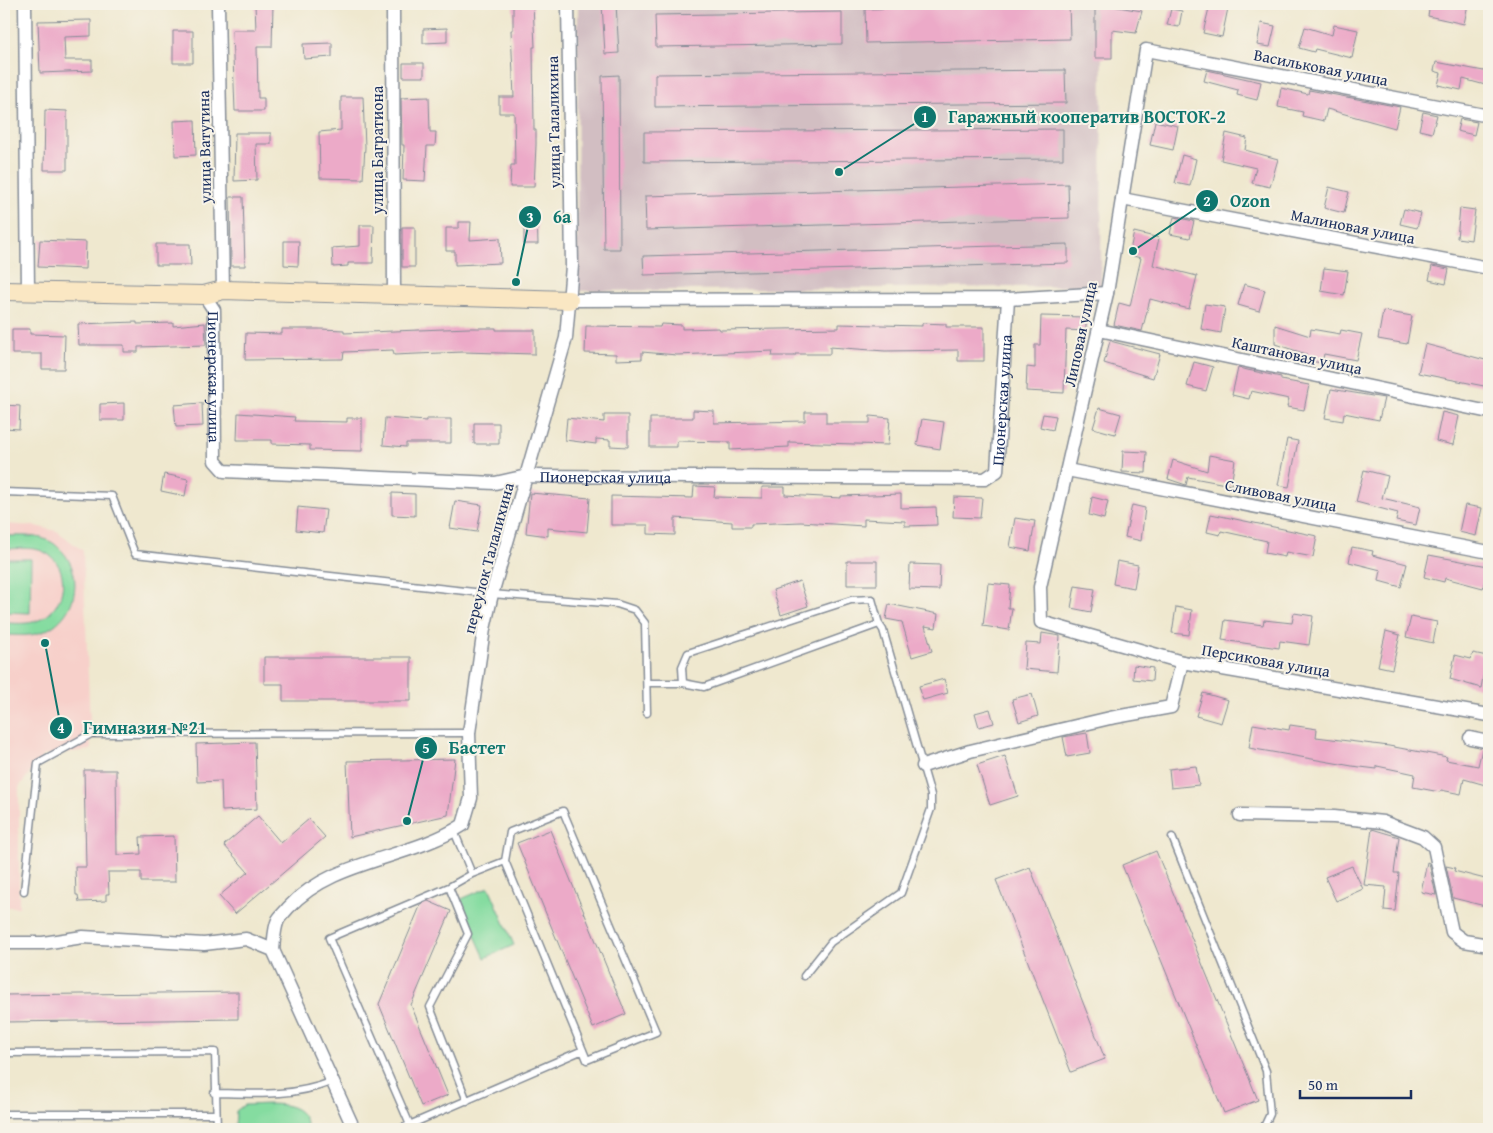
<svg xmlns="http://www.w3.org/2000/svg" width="1493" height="1133" viewBox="0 0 1493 1133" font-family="'Gentium Book Plus',serif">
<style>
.built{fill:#f7d0ca}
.industrial{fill:#d2bec2}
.green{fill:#85dca0;stroke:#50867f}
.building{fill:#ecaac8}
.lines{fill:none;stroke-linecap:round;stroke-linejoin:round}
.lane-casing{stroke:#858c96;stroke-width:9}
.street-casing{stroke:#858c96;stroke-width:15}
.secondary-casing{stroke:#858c96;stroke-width:20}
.lane{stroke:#fff;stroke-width:6}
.street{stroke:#fff;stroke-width:12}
.secondary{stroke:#fae7c3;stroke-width:18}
.labels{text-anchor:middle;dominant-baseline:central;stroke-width:4;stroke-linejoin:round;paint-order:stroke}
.street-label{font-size:16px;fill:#1b2f5e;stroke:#f7f3e8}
.leader{fill:none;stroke:#0f766e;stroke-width:2}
.callout-dot{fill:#0f766e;stroke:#f7f3e8;stroke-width:2}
.mark-label{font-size:15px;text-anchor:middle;font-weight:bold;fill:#fff}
.callout-label{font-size:18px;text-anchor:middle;font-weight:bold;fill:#0f766e;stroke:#f7f3e8;stroke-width:4;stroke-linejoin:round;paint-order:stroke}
</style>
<rect width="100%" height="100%" fill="#f7f3e8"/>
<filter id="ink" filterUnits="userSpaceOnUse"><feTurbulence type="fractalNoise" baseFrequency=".02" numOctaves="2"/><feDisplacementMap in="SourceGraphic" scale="10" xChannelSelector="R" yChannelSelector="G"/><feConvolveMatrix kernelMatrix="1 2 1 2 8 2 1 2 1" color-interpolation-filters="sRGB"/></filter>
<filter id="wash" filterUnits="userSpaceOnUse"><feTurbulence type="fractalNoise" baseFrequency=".0096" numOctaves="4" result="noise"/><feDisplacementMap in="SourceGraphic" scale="20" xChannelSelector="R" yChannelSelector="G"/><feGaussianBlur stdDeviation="1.12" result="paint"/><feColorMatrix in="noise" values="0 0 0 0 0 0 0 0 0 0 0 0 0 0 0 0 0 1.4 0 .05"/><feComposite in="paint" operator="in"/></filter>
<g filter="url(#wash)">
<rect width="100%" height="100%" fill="#efe8cf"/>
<path class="built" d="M4,524l31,2 22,5 26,20 8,199 -47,5 -25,32v120h-15z"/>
<path class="industrial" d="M578,4h524l-1,282 -524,5z"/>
<path class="green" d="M4,536c15,0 35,-2 49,7 34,24 27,74 -11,89 -12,5 -26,3 -38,3v-12c11,0 24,2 35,-3 29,-12 34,-59 0,-70 -11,-3 -24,-1 -35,-1z
M4,559h27l-1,54 -26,-1z
M489,887l25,58 -29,13 -26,-58z
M244,1105c22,0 62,-8 63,24h-72l1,-18z"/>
<g id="blocks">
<path class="building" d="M255,4h18l-1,43h-15l1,51h6v13h-29l-3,-81h24z
M513,4h20l2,43h-2l1,83h2v15l-2,42h-24l1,-22h4l-1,-52h-15v-16h15l-3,-67h2z
M602,4h14l3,49 -14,1z
M1069,4l1,35 -204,4 -1,-34z
M1095,4h17v2l30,5 -6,22 -24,-3v28h-17z
M1210,4l18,4 -6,29 -19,-4z
M1430,4h38l-4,20 -36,-8z
M1171,9l11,2 -3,16 -12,-2z
M842,12v32l-186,3 -1,-32z
M91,20v16l-27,1 1,23h27v11l-52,2 -2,-52z
M1261,23l14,3 -5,21 -13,-2z
M1334,25l24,5 -6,28 -37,-9 -1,3 -15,-4 6,-21 27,8z
M447,28v14l-24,1v-14z
M173,31h20v32h-20z
M332,43v14l-28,2 -1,-15z
M1436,62l53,10v14l-26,-7 -2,11 -23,-5 3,-12 -7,-2z
M403,63h21v14h-21z
M1065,70l1,33 -411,4v-33z
M1207,70l54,12 -4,18 -20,-5 1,-5 -34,-9z
M619,75l1,174h-16l-2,-173z
M1281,88l27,6 1,-4 91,17 -5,21 -68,-19 -3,12 -22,-5 1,-4 -25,-5z
M341,97h22l2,50 -2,32 -43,-1 -1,-46 22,-2z
M429,97l1,35h6l-1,14h-8l-2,35 -22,-1 1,-35h-2l-1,-47z
M45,110l22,1v59h-23z
M1423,112l14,3 -5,18 -13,-3z
M1460,119l17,3 -3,13 -17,-4z
M195,120l1,35 -21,1 -1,-35z
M1155,121l23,5 -5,24 -23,-5z
M1063,129v30l-419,3v-30z
M235,133h36v11h-15l1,36 -23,1z
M1226,133l21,5 -2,12 33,9 -8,28 -18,-4 4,-15 -35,-8z
M1182,155l14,4 -6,27 -15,-3z
M1068,184l1,34 -423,12 -1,-34z
M1329,187l20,5 -5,21 -20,-5z
M230,197h13l2,69h-14z
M1460,208l15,2 -4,30 -14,-2z
M1404,209l17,4 -4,15 -17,-4z
M524,214h13l1,30h-14z
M1174,217l20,4 -4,17 -20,-4z
M459,222h12l-1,18 30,-2 1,25 -46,2v-14h-9v-23h13z
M360,225h14l-1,38h-25v3l-15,1 -1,-19 28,-2z
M402,227h13v40h-13z
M1134,232l25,6 -6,27 44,11 -8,33 -39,-10 -8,32 -28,-6 5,-22 11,3 11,-48 -12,-3z
M40,240l46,2 -1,27 -47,-2z
M284,241h15l-1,25 -14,-1z
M156,244h34l1,21h-35z
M1068,244v19l-424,12 -1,-19z
M1432,266l17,3 -3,15 -17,-4z
M1324,268l24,3 -4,24 -23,-4z
M1244,284l21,6 -6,21 -21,-6z
M1205,304l20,3 -4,26 -20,-4z
M1383,311l29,5 -5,28 -29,-5z
M1041,316l45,1v14l-20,-1 -2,63 -38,-2 1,-24 8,1v-23h5z
M137,322v2l36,-1v3l32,-3 1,22 -68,2v5h-14v-7h-45l-1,-21z
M922,323l24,1v3h38v34h-26v-11l-73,1 -55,-4v7h-35v2h-23l1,-5 -96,4 -35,-3v7l-26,1v-6l-31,-1 1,-27 74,1 1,-3 21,1v4l37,-1 1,2 119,-2v-4l83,2z
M1275,325l35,11 1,-7 29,5 1,-4 21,4 -6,26 -32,-6 -2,9 -17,-3 1,-6 -31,-10z
M469,328h27v2h39v24l-72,-2 -69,3 -1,-5 -49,2 -1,7 -98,1 1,-27 36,1v-5h38l24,1v3z
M12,329h18v5l35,1 -1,34h-22v-15h-30z
M1110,341l50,13 -7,24 -49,-15z
M1425,344l64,17v26l-71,-14z
M1194,362l19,5 -7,24 -19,-5z
M1238,368l43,9v3l28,5 -5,25 -17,-3 2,-8 -38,-8 -2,8 -17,-4z
M1331,389l53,9 -5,22 -35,-7 -1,8 -18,-3z
M124,403v17h-24v-16z
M202,403l1,23 -27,1 -2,-22z
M4,405l16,1 -1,23 -15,-1z
M1099,408l22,6 -6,20 -22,-6z
M693,410l21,1v12l91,-2v-9h21v11h44v-7l20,2 -2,27 -99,-3v5l-59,3v-8l-53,-1v6h-27v-29h43z
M1442,412l17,4 -6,29 -17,-4z
M238,413l57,4 -1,4 53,1v-4h15v33l-52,-1v-5l-38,-1v-4h-35z
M1043,414l13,2 -3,14 -13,-3z
M604,415h24v32l-18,-1v-6l-14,-1v5l-31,-4 2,-22 37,4z
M385,418l41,3v-2h25v24h-45v4l-23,-2z
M922,419l22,3 -4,27 -23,-4z
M474,423h25v21h-25z
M1287,439l11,2 -9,46 -11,-2z
M1123,451l24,1 -1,21 -24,-1z
M1209,455l26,5 -4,25 -43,-8 -2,8 -18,-6 5,-19 34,11z
M1364,470l24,6 -6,22 38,9 -4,18 -20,-4 2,-8 -42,-11z
M164,474l24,5 -3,17 -24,-5z
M694,486l21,1 -1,10 48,1v-11h23v8l56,3v-2l60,-2v14l35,-1 1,18 -32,1v-5l-41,-2v7l-63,-4 -50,2v3h-19v-5l-57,-4v17l-27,-1v-9h-37v-29l82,2z
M392,493l23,1v22l-23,-1z
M530,493l60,5 -3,34 -39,-4v8l-22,-3z
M954,497l28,1 -2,20 -27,-1z
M1092,497l16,4 -4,18 -15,-4z
M455,501l27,4 -5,27 -27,-4z
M1132,505l13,3 -4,33 -16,-4z
M1465,505l17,3 -6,28 -17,-4z
M298,507l28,3 -3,23 -27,-3z
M1211,514l106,22 -4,21 -27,-5 -1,5 -20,-4 2,-12 -46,-10 -1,4 -13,-3z
M1015,518l20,3 -5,30 -20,-4z
M1352,547l21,4 -1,4 35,9 -6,23 -22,-6 2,-11 -32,-8z
M1429,555l59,11 -5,22 -38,-10 -1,4 -20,-5z
M847,561h30v24h-30z
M1117,561l21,4 -4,23 -21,-4z
M910,564l30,1 -1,25 -30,-1z
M800,581l8,25 -27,9 -8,-25z
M988,583l22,2 -2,23h4l-3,22 -26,-4z
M1075,586l20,3 -4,23 -20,-4z
M889,604l49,10 -2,14 -11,-2 7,25 -20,6 -10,-35 -16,-3z
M1176,607l16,3 -3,25 -17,-2z
M1294,613l19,3 -4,29 -29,-4 -1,7 -57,-8 3,-20 38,5 1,-5 28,3z
M1411,617l26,5 -4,21 -27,-6z
M1386,631l14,4 -8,34 -14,-3z
M1042,633l18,3 -3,36 -33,-3 2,-26 15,1z
M1473,653l14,3 -6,32 -31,-9 5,-24 16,4z
M264,657h147v44h-128v-17h-19z
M1134,665l19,3 -1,13 -19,-2z
M944,679l4,14 -25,7 -4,-14z
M1203,693l25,7 -7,23 -25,-7z
M1032,694l6,22 -19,6 -7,-23z
M990,709l4,14 -15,4 -4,-14z
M1253,724l36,6 1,-5 27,4 -1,8 73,9 58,11 -1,3 32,6 4,-17 7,1v36l-25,-7 -3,15 -20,-4 -1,2 -27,-5 2,-13 -38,-8v3l-25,-3 -103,-18z
M1087,733l3,20 -23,4 -4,-20z
M255,742l2,67 -35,2 -1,-30 -24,1 -1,-38z
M1005,756l13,40 -28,9 -13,-40z
M455,759l-7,56 -98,22 -3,-76z
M1196,766l3,19 -28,3 -2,-19z
M84,770h32l1,85 24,-1 -1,-17 34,-1 1,46h-34v-10h-33l1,22h-3v7l-27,1 -1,-7h-2l-1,-28h11z
M258,816l23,27 28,-24 16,18 -90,77 -16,-18 29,-24 -24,-27z
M1372,829l27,8 -5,36h5l-4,38 -11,-1 2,-23 -22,-2z
M550,830l76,184 -33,14 -76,-185z
M1156,851l102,249 -34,13 -102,-248z
M1427,862l2,1 7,32 -15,-3z
M1352,866l11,23 -27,12 -11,-24z
M1446,866l9,2 -1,3 35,9v27l-36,-9z
M1030,867l75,192 -34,13 -75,-192z
M428,901l23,10 -40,94 37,90 -27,11 -42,-102 42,-100z
M238,992v27l-234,3v-27z"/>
</g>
</g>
<g filter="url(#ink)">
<use href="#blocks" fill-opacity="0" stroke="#858c96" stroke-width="1"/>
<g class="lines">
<g class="lane-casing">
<path id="lane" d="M4,492l108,4 23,58 357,40 125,10 18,6 10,13 2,90
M648,683h35
M454,831l18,43 33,-13 82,199 69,-28 -93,-221 -53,21 -5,29
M1172,837l94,234 4,43 -7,15
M24,891l14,-128 53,-29 378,-1
M804,976l27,-34 70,-49 30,-84v-14l-48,-165 -4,-6 -175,63 -21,-4 -1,-16 6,-14 163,-53 21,-1 7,25
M4,1053l211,-1 2,77
M214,1093c42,1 78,4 117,-11
M467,1101l-37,-94 38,-73 -19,-47 23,-13
M4,1114h212
M410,1125l-81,-187 120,-51
M400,1129l183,-79"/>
</g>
<g class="street-casing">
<g id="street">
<path d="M25,4l3,286"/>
<path d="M218,4l5,286"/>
<path d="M393,4l1,292"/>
<path d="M1489,116l-343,-66 -39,243 -67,294 1,35 141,40 307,53"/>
<path d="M1122,199l367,69"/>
<path id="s1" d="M204,295l10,15 1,151 9,10 271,12 32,-7 458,3 12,-8 11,-172"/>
<path d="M569,300l439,-1 99,-6"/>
<path d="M1099,330l390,82"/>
<path d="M1067,470l422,82"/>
<path d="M1470,738l19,4"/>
<path d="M923,766l47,-15 140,-33 61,-11 11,-45"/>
<path d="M1240,815l94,2 49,5 40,15 11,10 18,85 12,9 25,4"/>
<path d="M4,943h39l40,-6 121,7 42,-5 27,11 81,179"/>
<path d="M273,950c1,-9 1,-22 5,-30 2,-4 7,-8 10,-12 45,-49 121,-48 175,-83l8,-27 -2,-65 15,-104 8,-35 74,-256 6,-72 -4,-262"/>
</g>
</g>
<g class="secondary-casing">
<path id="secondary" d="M4,291l200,4 19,-5 346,10"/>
</g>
<use href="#lane" class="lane"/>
<use href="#street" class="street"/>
<use href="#secondary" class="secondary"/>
</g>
</g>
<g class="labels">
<g class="street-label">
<text transform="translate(1321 67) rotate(11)">Васильковая улица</text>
<text transform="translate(553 122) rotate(-91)">улица Талалихина</text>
<text transform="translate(204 147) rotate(-91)">улица Ватутина</text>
<text transform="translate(377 150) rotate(-90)">улица Багратиона</text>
<text transform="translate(1353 226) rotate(11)">Малиновая улица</text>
<text transform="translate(1080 334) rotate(-78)">Липовая улица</text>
<text transform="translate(1297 355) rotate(12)">Каштановая улица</text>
<text stroke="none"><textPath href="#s1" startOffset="85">Пионерская улица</textPath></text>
<text stroke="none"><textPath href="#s1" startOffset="1030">Пионерская улица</textPath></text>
<text stroke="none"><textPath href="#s1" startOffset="565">Пионерская улица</textPath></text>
<text transform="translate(1281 495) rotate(11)">Сливовая улица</text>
<text transform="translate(488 558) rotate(-75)">переулок Талалихина</text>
<text transform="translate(1266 660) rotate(10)">Персиковая улица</text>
</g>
</g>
<path class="leader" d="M839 172L925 117M1133 251L1207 201M516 282L530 217M45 643L61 728M407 821L426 748"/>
<g class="callout-dot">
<circle cx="839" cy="172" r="5"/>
<circle cx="1133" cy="251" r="5"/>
<circle cx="516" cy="282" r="5"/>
<circle cx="45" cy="643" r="5"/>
<circle cx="407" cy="821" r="5"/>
<circle cx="925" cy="117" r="12"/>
<circle cx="1207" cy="201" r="12"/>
<circle cx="530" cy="217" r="12"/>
<circle cx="61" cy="728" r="12"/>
<circle cx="426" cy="748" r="12"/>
</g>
<g class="mark-label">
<text x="925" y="122">1</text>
<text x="1207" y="206">2</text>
<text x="530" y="222">3</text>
<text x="61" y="733">4</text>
<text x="426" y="753">5</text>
</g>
<g class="callout-label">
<text x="1087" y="123">Гаражный кооператив ВОСТОК-2</text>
<text x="1250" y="207">Ozon</text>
<text x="562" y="223">6а</text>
<text x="145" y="734">Гимназия №21</text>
<text x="477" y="754">Бастет</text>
</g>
<rect width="1493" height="1133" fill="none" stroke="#f7f3e8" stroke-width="20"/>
<path d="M1300 1090v8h111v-8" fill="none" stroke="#1b2f5e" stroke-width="2.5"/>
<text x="1308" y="1090" font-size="15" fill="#1b2f5e" stroke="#f7f3e8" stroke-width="4" paint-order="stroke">50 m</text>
</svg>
